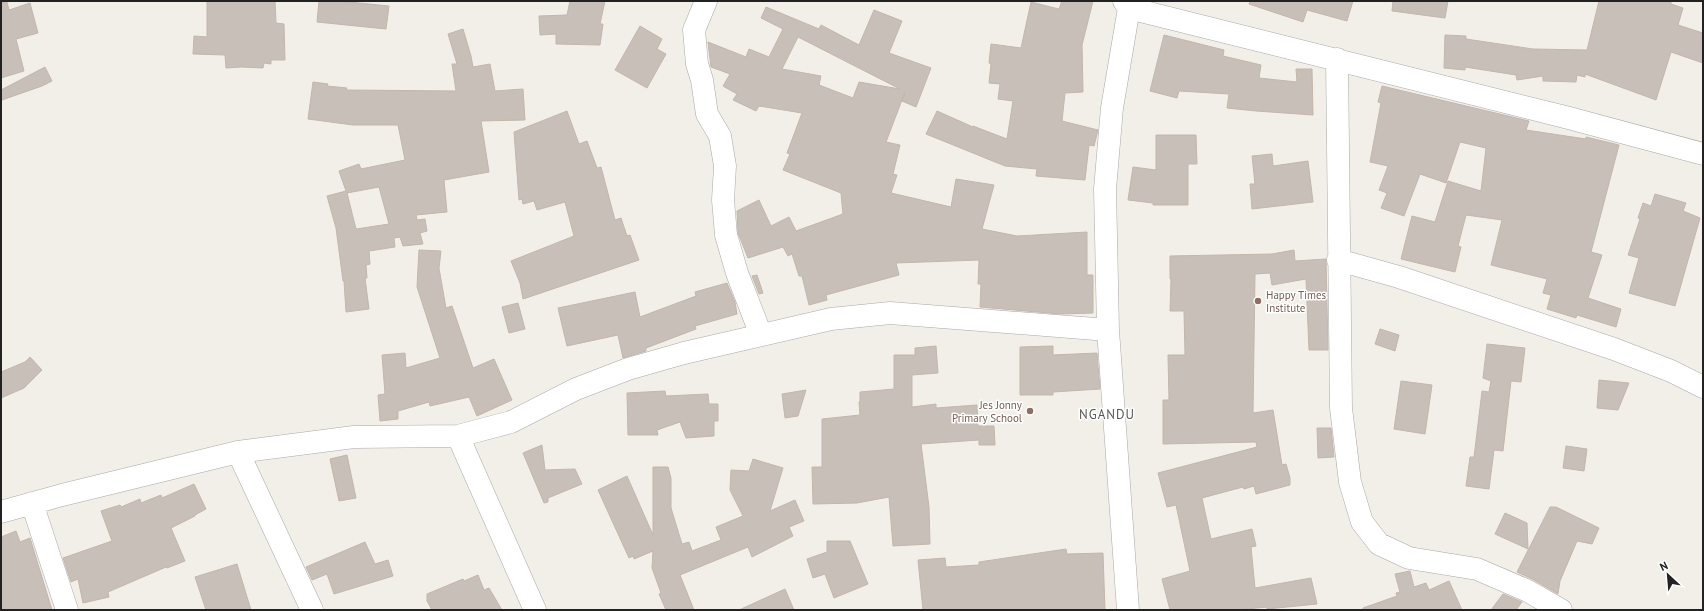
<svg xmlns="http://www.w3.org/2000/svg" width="1704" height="611" viewBox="0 0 1704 611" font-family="'PT Sans',sans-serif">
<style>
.building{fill:#c7bfb8;stroke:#c4b6ab;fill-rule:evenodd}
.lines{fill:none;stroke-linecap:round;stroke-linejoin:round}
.minor-casing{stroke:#a9a9a9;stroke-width:23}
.minor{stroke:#fff;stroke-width:22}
.education-dot{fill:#8d6e63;stroke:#fff;stroke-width:1.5}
.labels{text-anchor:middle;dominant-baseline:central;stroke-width:3;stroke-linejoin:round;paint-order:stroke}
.education-label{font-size:11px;fill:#785e54;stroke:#fff;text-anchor:start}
.quarter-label{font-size:13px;letter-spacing:1px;fill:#555;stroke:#fff}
</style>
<rect width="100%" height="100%" fill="#f2efe9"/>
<path class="building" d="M207,1h68l1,22 8,1 1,36h-14v4l-7,-1 -1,5 -22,-1 -15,1 -1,-13 -32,-1 1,-18 13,1z
M319,1h20l50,5 -3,23 -69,-7z
M570,1h35l-5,23h3l-3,21 -44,-1v-10l-16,1 -1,-19 28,-1z
M1062,1h31l-11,44 1,47 -18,1 -3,28 36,9 -4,16 -5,-1 -4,35 -49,-4 1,-7 -32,-3 -79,-32 11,-23 36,16v-1l34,13 6,-38 -15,-2 2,-15 -11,-1 2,-19 -2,-1 2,-19 30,4 10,-46 28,7z
M1250,1h103l-6,20 -40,-11 -4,12 -54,-18z
M1393,1h55l-3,17 -53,-7z
M1599,1h72v3l12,4 -5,17 25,8v30l-32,-11 -15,48 -71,-26v3l-8,-2 -1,7 -33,-1v-5l-26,4 -1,-5 -51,-8v3l-21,-2 1,-33 21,1v3l67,10 54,1z
M7,2l2,8 21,-7 8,30 -22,6 8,32 -23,7v-75z
M766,7l53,22 2,-4 38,20 15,-35 28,11 -13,32 42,15 -15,39 -14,-6 3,-9 -19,50 14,3 -7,29 4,1 -6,18 60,14 5,-28 38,6 -12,44 35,7 70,-4v43h6v38l-33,1 -80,-7 1,-23h-3l1,-24 -83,3 3,12 -73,20 1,5 -18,5 -7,-29h-3l-7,-22 -4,2 -5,-9 -35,11 -10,-25 -1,-22 22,-11 12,26 18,-9 7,14 47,-17 -2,-21 -58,-23 7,-16 -3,-1 15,-40 -43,-7 -3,5 -23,-11 4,-6 -14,-8 7,-12 -19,-7 -3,-25 38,15 3,-8 20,8 14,-28 -22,-11zM798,37l49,25 53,27 -41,-7 -6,16 -34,-13 2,-9 -39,-7z
M640,26l22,13 -5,10 9,5 -19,34 -32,-18z
M463,29l8,27 2,11 17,-3 5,27 28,-2 2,31 -44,1 8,51 -45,8 3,32 -31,3 1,5 8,-1 2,12 -7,2 3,11 -20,2 -3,-9 -6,1 1,9 -26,4 1,13 -4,1 1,13h-2l4,31 -23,3 -2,-31h-1l-7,-53 -9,-32 19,-5 -7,-20 20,-7 2,5 44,-9 -7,-35h-45l-45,-6 5,-37 15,2 -1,2 20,2 -1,2 110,1 -4,-27h5l-9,-30zM379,187l10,37 -33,5 -9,-36z
M1164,35l60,15 -1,6 38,9 -2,13 38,4 -1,-13h16l1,46 -57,-4 -29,-3 2,-14 -50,-3 -2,7 -27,-7z
M45,67l7,14 -10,5 -40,14 -1,-10z
M1382,86l147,35 -3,9 60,9v-2l33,8 -28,107 11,3 -14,43 33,11 -5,18 -39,-12 -1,3 -29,-9 4,-14 -8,-2 4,-14 -56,-14 11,-45 -36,-5 -8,31 3,1 -6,25 -54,-13 11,-43 23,6 13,-41 33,10 5,-43 -26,-6 -14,41 -26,-9 -16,42 -23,-8 6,-15 -8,-3 9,-24 -18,-4 11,-59 -3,-1z
M567,111l12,33 8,-3 10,27 4,-1 14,53 6,-2 6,18 3,-1 9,25 -116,39 -3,-16 -9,-22 63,-25 -9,-34 -28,8 -3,-9 -11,3 -1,-5 -3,1 -5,-68z
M1156,135h40l1,29h-9v41h-35v-2l-25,-3 5,-33 23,3z
M1272,154l1,12 35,-5 5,41 -61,7 -2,-25h5l-3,-28z
M1655,194l31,9 -3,8 17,7 -25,88 -46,-13 10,-35 -11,-3 12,-36 -2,-1 5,-15 8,3z
M419,250l22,1 -2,17 7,40 6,-2 21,62 21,-9 18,41 -35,16 -8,-19 -39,9 -1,-4 -31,9v8l-18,2 -2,-26 7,-1 -3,-39 23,-2 1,15 34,-10 -23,-71z
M1294,250l1,11 31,-2 2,91h-19l-3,-71 -34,6 -2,-12 -15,1 -2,139 20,-3 9,55 4,-1 4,14v7l-34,9 -2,-8 -10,3 -1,-2 -41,11 9,41 41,-10 4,17 -5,1 4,41 56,-10 6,26 -50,5v-2l-31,3h-66l-8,-31 28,-8 -14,-66 -9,2 -9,-34 99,-26 -1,-5 -93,2v-44h6l-1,-45h17l-1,-44h-14l1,-32h-1v-23l102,-2z
M757,275l6,18 -4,1 -7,-18z
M727,283l8,19 2,12 -42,12 1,3 -50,19v3l-23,7 -5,-23 -51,11 -9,-38 77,-16 5,25 56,-21 -1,-4z
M518,303l7,26 -16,4 -7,-26z
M1380,329l19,6 -4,16 -20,-7z
M1487,344l38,4 -4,34 -10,-1 -8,70 -9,-1 -5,39 -23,-3 4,-29h4l8,-66 7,1 2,-11 -8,-3z
M936,346l2,27 -26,2v32l24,-3v4l41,-3 1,21h16l1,19h-16v-5l-58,4 8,63 1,37 -37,2 -4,-49 -32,6 -44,1 -1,-37h10v-48l38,-4 -1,-13 1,-1v-9l34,-3v-34h21v-7z
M1053,346v9l44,-2 3,36 -47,3v3h-33v-48z
M30,357l12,13 -18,18 -23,10v-26l24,-10z
M1599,380l30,3 -11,27 -21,-2z
M1401,381l31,4 -7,49 -31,-5z
M806,390l-8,26 -13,2 -3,-24z
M665,391l1,5 42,-2 1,10h9v17h-4v15l-28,2 -6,-16 -23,8 1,5h-30l-1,-42z
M1317,428h14l3,29 -16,1z
M542,445l3,25 30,-1 7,15 -34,14v4l-4,1 -21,-50z
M1566,446l21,3 -3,22 -21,-3z
M347,455l9,43 -17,3 -9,-42z
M753,459l30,9 -13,43 25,-11 9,21 -15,6 4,9 -41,21 -4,-10 -68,28 14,35h-28l-7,-16 2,-1 -9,-25 1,-17 -19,8 -1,-3 -4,2 -31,-68 29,-14 26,59v-68h15l3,11v30l11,36 7,-2 3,9 29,-11 -5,-13 27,-11 -13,-26 1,-20 18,1z
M194,484l12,25 -11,6v1l-24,12 14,33 -18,7 -1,-1 -58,25 1,5 -26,6 -5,-24 -7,3 -8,-24 49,-17 -11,-30 19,-6 1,2 19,-8 1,4 20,-8 1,3z
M1550,507h6l43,21 -7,16 -15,-3 -17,40 -2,13 -24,-14 -17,-8z
M1505,513l22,10 1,26 -33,-15z
M16,531l4,11 10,-4 22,72h-51v-73z
M827,541h23l18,43 -34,14 -9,-24 -12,4 -6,-19 20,-7z
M365,542l10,22 13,-4 5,16 -59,18 -7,-20 -15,6 -6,-13z
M1066,549l1,5 36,-1 2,57h-182l-5,-50 27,-2 1,9 33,-2v-3z
M237,564l14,46h-45l-11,-33z
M1410,571l4,16 12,-4 3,7 20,-9 13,29h-99v-2l34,-12 -1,-3 4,-1 -5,-18z
M478,575l6,15 5,-2 13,22h-70l-5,-9v-7l36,-15 1,2z
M785,589l9,21h-55z
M1503,594l19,8 -6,8h-25z"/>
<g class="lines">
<g class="minor-casing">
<path id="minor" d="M706,1l-12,29 3,34 5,16 5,34 13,22 5,30 -2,34 3,35 11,38 24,62
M1124,1l5,7 440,110 134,36
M1337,59l4,349 9,74 12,40 17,22 30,14 68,11 51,22 33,19
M1338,260l61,17 215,72 57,22 32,16
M458,436l77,174
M238,452l74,158
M32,503l35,107
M1,512l61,-17 176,-43 116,-15 104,-1 53,-14 65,-33 52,-20 56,-16 147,-34 59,-6 218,17
M1128,610l-20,-280 -3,-141 7,-81 17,-100"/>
</g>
<use href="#minor" class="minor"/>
</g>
<g class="education-dot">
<circle cx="1258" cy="301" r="4"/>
<circle cx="1030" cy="411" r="4"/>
</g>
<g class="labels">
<g class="education-label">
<text x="1266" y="295">Happy Times<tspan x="1266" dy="13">Institute</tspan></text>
<text x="1022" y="405" text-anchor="end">Jes Jonny<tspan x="1022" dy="13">Primary School</tspan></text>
</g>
<g class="quarter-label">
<text x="1107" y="414">NGANDU</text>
</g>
</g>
<rect width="1704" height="611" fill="none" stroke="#222222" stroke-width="4"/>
<g transform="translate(1668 575) rotate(334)" stroke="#ffffff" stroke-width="3" paint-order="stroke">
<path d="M0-3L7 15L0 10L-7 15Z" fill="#222222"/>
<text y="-6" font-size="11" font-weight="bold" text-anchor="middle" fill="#222222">N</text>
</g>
</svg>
